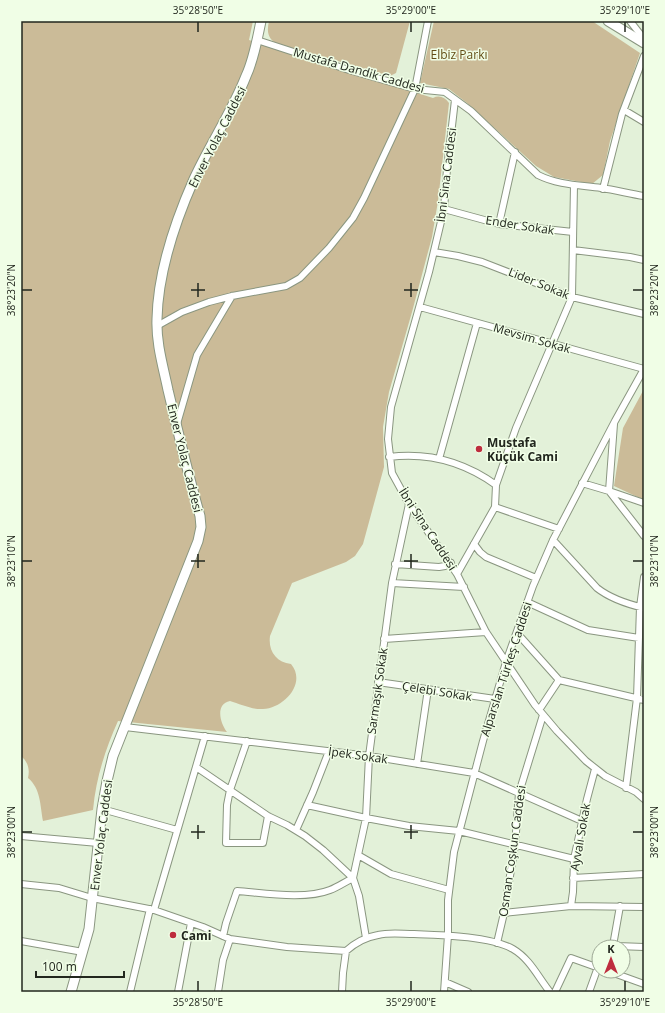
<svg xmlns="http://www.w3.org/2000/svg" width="665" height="1013" viewBox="0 0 665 1013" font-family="'Open Sans',sans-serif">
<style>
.green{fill:#cbbb98}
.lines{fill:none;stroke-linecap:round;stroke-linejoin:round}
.street-casing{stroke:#8a9680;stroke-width:8}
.secondary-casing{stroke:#8a9680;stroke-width:11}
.street{stroke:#fff;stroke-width:6}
.secondary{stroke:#fff;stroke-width:9}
.ticks{fill:none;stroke:#22271e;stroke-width:1.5}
.poi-dot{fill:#be2d3e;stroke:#f0fee6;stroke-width:1.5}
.labels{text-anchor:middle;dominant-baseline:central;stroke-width:3;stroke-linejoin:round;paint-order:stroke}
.park-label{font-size:12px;fill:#634d15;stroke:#f0fee6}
.street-label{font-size:12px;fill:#22271e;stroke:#f0fee6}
.poi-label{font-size:12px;font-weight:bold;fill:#22271e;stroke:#f0fee6;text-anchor:start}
.neatline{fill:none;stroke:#22271e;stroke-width:1.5}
.ticks-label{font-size:10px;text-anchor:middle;fill:#22271e}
</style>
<rect width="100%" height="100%" fill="#e3f1d9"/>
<path class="green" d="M21,21h232l-4,19 184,58c6,-3 12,-1 16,5l-11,98 -6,36 -20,75 -23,80 -6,35 1,40 -21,77 -8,12 -9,6 -54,21 -22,53c-2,15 6,26 21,28 16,19 -7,44 -28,45 -10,1 -23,-5 -33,-8 -15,3 -10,22 -3,31l-109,-11c-13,29 -22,57 -25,89l-50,11c-3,-16 -2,-32 -15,-43 2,-9 0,-16 -7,-22z
M269,21h141l-14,52 -6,3 -115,-33c-8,-6 -8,-13 -6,-22z
M434,21h158l48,32 -30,88 -7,34 -11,9 -38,-7 -18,-11 -69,-63 -18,-14 -29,-6z
M644,389v111l-30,-14 9,-58z"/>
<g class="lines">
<g class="street-casing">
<path id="street" d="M630,21l14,18
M257,40l92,30 66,19 30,3 26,19 67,64c20,10 41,10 63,13 15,2 29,6 43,8
M455,100l-8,69 -3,40 -15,63 -38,135 -3,32 4,34 17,31 48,70 29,58 49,73 22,26 29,30 19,15 31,16 8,7
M624,110l20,12
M603,189l19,-75 22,-58
M444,209l55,15 74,8
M499,224l16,-72
M573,250l57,7 14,3
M434,252l24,4 24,6 90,35 72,17
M420,307l224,62
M157,326l25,-14 27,-10 23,-6 54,-10 14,-8 29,-30 24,-30 11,-20 51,-109 13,-68
M177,424l20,-69 35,-59
M614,424l-5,67 35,45
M389,457c40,-5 75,5 107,28
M439,459l38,-136
M582,483l27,8 35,12
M495,507l64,22
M553,540l44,48c14,11 30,16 47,20
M474,544l6,8 6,5 50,21
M395,564l44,3 6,-1 6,-3
M457,574l38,-67 1,-22 20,-57 56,-131 2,-112
M392,583l72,4
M527,602l61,28 51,8
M517,633l42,47 85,20
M384,639l102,-7
M378,682l117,17
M539,710l20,-30
M125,727l244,29 105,17 108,48
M247,741l-17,49 -3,15 -1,38h37l5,-27
M417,764l11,-75
M196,767l72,49 19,9 18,11 18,14 30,28 6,18 7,42
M626,788l11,-90 3,-91 4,-30
M307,805l59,13 43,8 50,5 115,28
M102,809l75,21
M296,830l17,-38 16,-41
M21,836l77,7
M358,855l33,19 58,16
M573,878l71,-4
M21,884l38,4 33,10 62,12 49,17 27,12 57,8 59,4c9,-8 20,-14 32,-16 12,-3 24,-1 36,-1 27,1 76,2 99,15 17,10 25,28 37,43
M571,906l2,-14 1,-33 13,-60 8,-30
M620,906l-6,34v4l3,2 27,1
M154,910l51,-174
M504,913l67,-7 73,1
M223,936l3,-13 11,-32c27,2 68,9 93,-1 8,-3 15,-8 23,-12l13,-60 3,-62 23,-173 17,-79
M21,941l62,11
M497,943l7,-30 11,-68 4,-52 24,-78
M608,971l36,13
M445,982l23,10
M130,992l20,-83
M178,992l13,-69
M218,992l5,-32 7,-21
M342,992l1,-19 3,-22
M444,992l4,-57v-35l6,-48 29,-111 23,-79 27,-76 20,-46 62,-119 29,-52
M555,992l16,-34 28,10
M589,992l9,-25"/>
</g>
<g class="secondary-casing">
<path id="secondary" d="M608,21l36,22
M71,992l18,-63 13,-120 5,-28 6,-25 85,-215 3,-14 -1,-11c-12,-42 -22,-84 -32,-126 -5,-24 -12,-47 -11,-71 1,-48 18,-97 37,-140 16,-35 38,-67 52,-103 8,-17 11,-36 15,-55"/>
</g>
<use href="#street" class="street"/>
<use href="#secondary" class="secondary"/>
</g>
<path class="ticks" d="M198,22v10M411,22v10M625,22v10M198,283v14M411,283v14M22,290h10M191,290h14M404,290h14M633,290h10M198,554v14M411,554v14M22,561h10M191,561h14M404,561h14M633,561h10M198,825v14M411,825v14M22,832h10M191,832h14M404,832h14M633,832h10M198,981v10M411,981v10M625,981v10"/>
<g class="poi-dot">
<circle cx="479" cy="449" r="4"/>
<circle cx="173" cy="935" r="4"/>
</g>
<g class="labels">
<g class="park-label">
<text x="459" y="54">Elbiz Parkı</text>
</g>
<g class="street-label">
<text transform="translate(359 70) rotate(16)">Mustafa Dandik Caddesi</text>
<text transform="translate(217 137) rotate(-63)">Enver Yolaç Caddesi</text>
<text transform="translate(446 175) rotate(-83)">İbni Sina Caddesi</text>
<text transform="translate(520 225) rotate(9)">Ender Sokak</text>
<text transform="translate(539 283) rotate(22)">Lider Sokak</text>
<text transform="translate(532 338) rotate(16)">Mevsim Sokak</text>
<text transform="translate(185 458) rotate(76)">Enver Yolaç Caddesi</text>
<text transform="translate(428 529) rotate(57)">İbni Sina Caddesi</text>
<text transform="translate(506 669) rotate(-72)">Alparslan Türkeş Caddesi</text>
<text transform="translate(377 691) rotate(-82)">Sarmaşık Sokak</text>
<text transform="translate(437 691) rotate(9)">Çelebi Sokak</text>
<text transform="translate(358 755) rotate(8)">İpek Sokak</text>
<text transform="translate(101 835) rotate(-83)">Enver Yolaç Caddesi</text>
<text transform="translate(580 837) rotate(-80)">Ayvalı Sokak</text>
<text transform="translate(512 851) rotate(-82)">Osman Coşkun Caddesi</text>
</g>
<g class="poi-label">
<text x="487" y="442">Mustafa<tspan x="487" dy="14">Küçük Cami</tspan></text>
<text x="181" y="935">Cami</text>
</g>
</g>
<rect width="665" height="1013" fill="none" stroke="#f0fee6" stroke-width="44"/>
<g transform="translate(611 959)"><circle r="19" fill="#f0fee6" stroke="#9ea896"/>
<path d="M0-3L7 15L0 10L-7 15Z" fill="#be2d3e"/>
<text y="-6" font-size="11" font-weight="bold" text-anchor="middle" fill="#22271e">K</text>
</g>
<path d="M36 971v6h88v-6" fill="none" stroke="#22271e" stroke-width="2"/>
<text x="42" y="971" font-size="12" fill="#22271e" stroke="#f0fee6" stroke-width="3" paint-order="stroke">100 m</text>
<rect x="22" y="22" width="621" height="969" class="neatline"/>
<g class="ticks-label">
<text x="198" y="14">35°28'50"E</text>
<text x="411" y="14">35°29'00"E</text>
<text x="625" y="14">35°29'10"E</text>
<text transform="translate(11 290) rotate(-90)" y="4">38°23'20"N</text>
<text transform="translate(654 290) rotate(-90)" y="4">38°23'20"N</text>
<text transform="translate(11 561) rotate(-90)" y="4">38°23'10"N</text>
<text transform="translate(654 561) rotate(-90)" y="4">38°23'10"N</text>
<text transform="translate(11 832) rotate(-90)" y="4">38°23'00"N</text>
<text transform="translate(654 832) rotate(-90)" y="4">38°23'00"N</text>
<text x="198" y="1006">35°28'50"E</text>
<text x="411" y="1006">35°29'00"E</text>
<text x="625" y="1006">35°29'10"E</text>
</g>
</svg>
